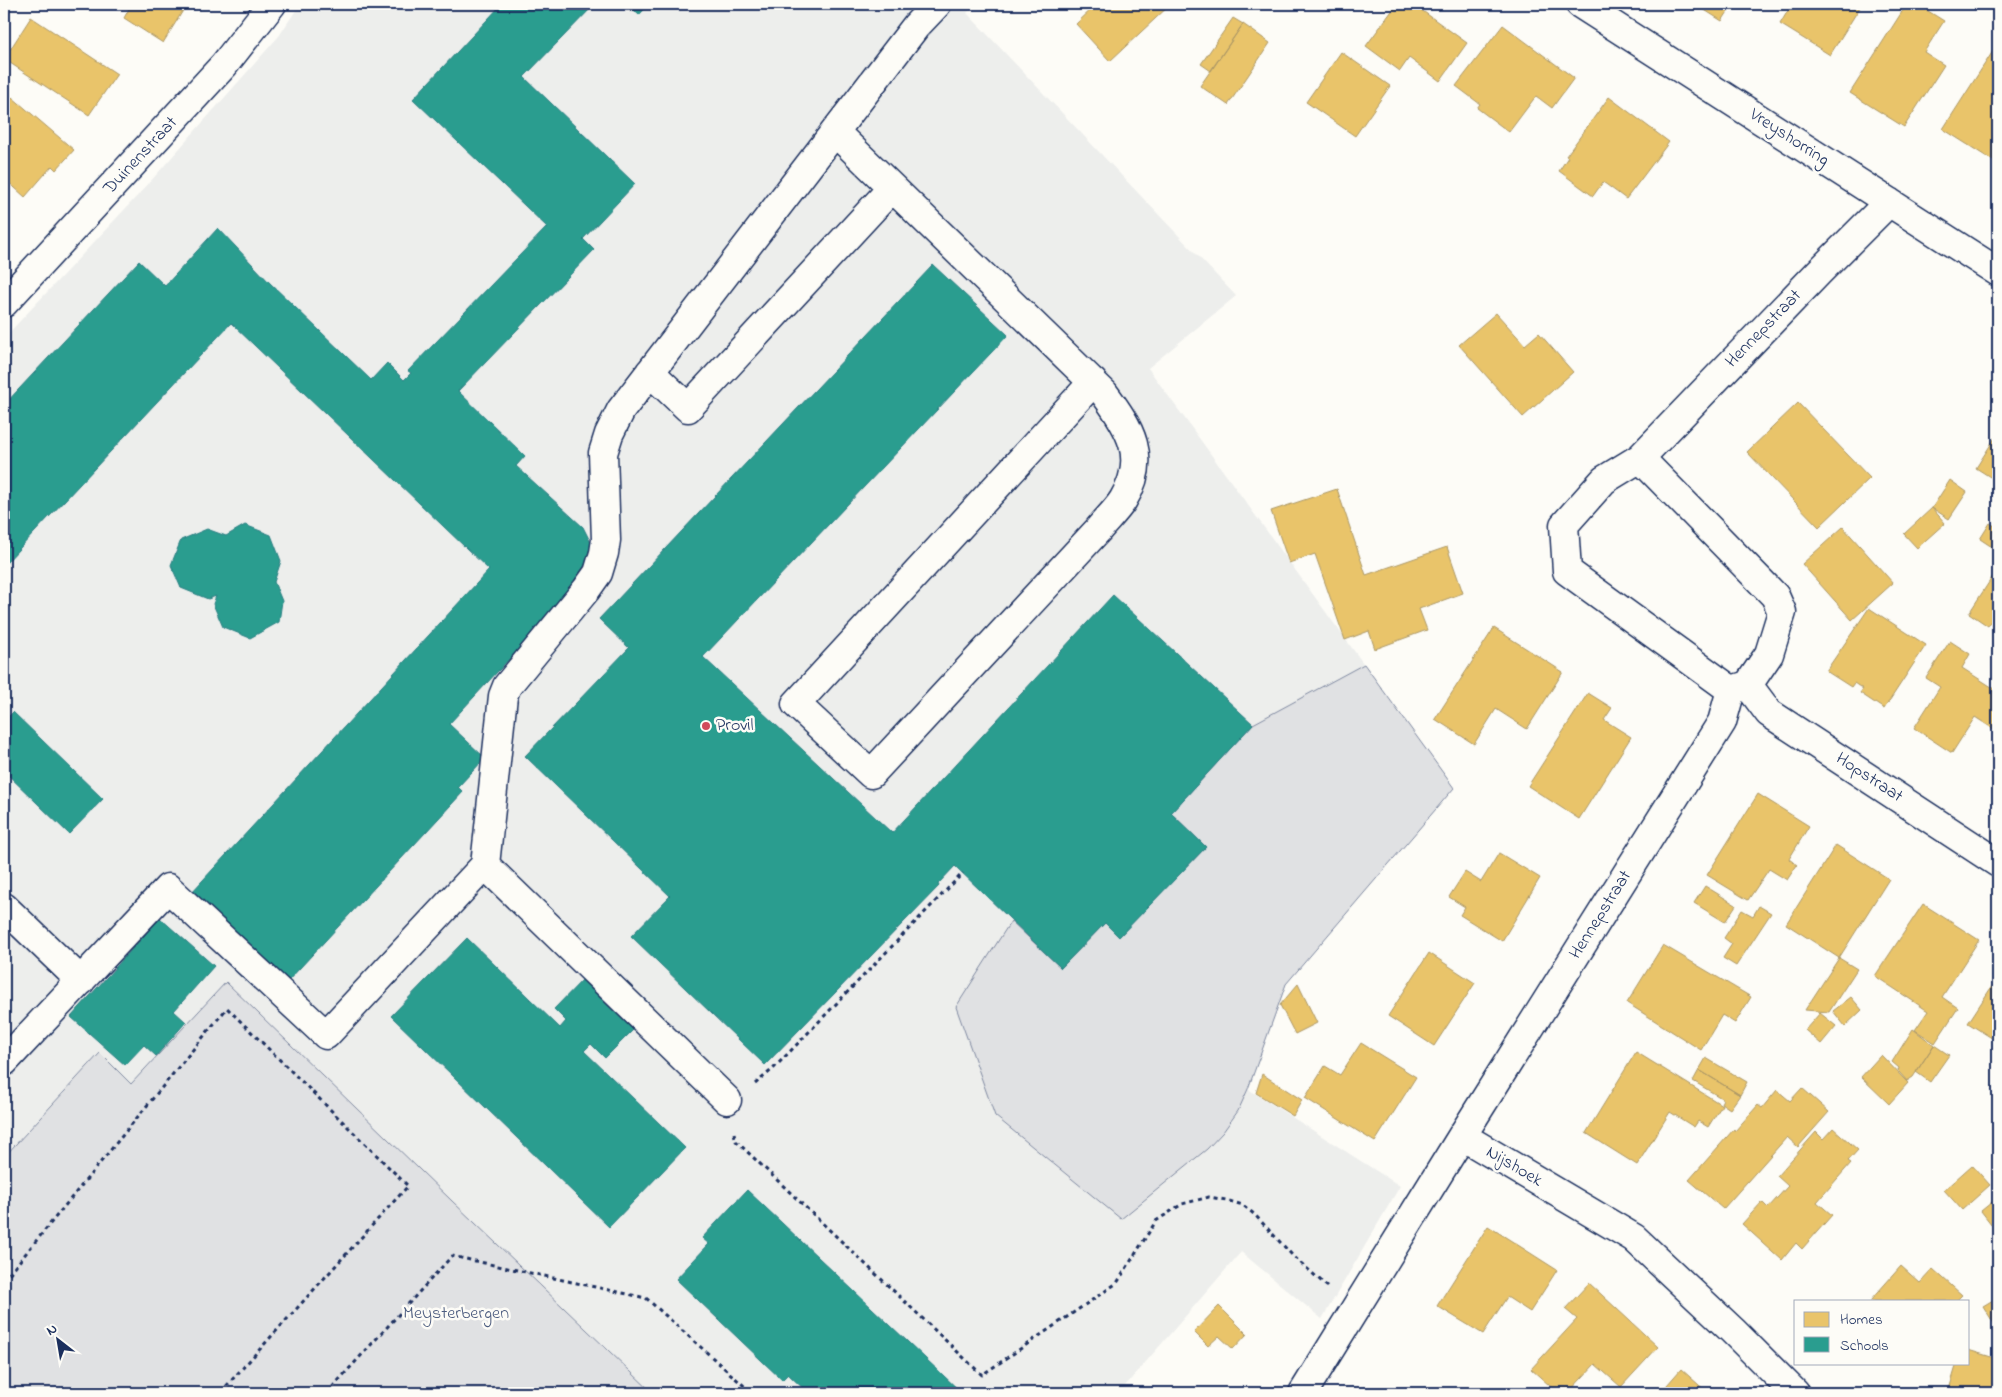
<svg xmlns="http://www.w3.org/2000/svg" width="2002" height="1397" viewBox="0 0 2002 1397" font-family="'Indie Flower',sans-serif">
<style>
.built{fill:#edeeec}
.green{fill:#e0e1e3;stroke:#7e88a0}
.homes{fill:#e9c46a;stroke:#ab9766}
.schools{fill:#2a9d8f;stroke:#267c80}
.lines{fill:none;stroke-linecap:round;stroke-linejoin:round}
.minor-casing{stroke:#1b2f5e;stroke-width:31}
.path{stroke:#1b2f5e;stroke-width:3;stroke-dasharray:4 4;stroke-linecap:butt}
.minor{stroke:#fdfcf7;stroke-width:28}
.poi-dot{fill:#d1495b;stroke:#fdfcf7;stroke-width:2}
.labels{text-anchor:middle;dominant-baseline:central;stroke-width:5;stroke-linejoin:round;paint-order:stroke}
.street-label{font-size:18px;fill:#1b2f5e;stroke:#fdfcf7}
.poi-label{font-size:18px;fill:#1b2f5e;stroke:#fdfcf7;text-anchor:start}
.park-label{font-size:18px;fill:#4c5c7f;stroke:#fdfcf7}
</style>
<rect width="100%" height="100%" fill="#fdfcf7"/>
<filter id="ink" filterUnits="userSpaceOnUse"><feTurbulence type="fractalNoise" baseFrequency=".02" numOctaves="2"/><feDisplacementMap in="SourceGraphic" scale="10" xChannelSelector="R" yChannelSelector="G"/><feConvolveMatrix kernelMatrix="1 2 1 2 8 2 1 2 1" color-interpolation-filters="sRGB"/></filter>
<g filter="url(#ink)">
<path class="built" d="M300,4h676l-9,9 269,283 -88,72 306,420 -168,196 -38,105 152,97 -78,133 -81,-67 -122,141h-466l-201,-192 -226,-219 -95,102 -31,-31 -96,104v-819l137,-146 138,-156z"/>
<path class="green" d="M1364,664l90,124 -168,196 -38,105 -10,22 -15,21 -16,17 -86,70 -126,-103 -39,-109 55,-86 50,47 44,-45 14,13 87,-89 -35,-34 82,-89z
M226,982l226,219 201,192h-649v-236l96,-104 31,31z"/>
<path class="homes" d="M120,4h67l-24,39 -39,-25 5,-9z
M1097,4h74l-61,57 -34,-37z
M1320,4h15l-4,6z
M1397,4h16l54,39 -27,38 -31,-23 -9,13 -34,-25z
M1695,4h38l-11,17z
M1792,4h70l-32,51 -50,-31z
M1907,4h10l27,17 -20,31 20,13 -40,62 -54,-34z
M31,17l86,57 -28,41 -85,-56z
M1233,18l10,6 -32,47 -10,-7z
M1243,24l27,19 -42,62 -28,-19z
M1503,25l71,53 -22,30 -16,-12 -27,36 -32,-24 3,-4 -24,-18z
M1995,48l3,1v115l-55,-35z
M1341,52l49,34 -35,50 -49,-34z
M12,97l62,53 -18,20 -4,-4 -27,31 -21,-19v-71z
M1609,97l60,45 -43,57 -23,-17 -10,14 -34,-25 9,-14 -2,-1z
M1496,313l29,32 14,-12 34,39 -50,45 -64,-72z
M1798,403l72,75 -51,49 -72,-75z
M1998,433v49l-22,-14z
M1950,480l17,12 -18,27 -17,-11z
M1337,489l29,86 81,-28 16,46 -44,16 8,21 -52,19 -6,-18 -24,9 -30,-86 -26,9 -18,-52z
M1932,508l13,15 -28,25 -13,-14z
M1990,523l8,5v23l-18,-12z
M1843,527l50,56 -41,37 -50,-56z
M1997,570l1,41 -10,15 -19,-13z
M1869,608l57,37 -42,64 -24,-16 3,-4 -9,-6 -3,4 -25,-16z
M1494,628l69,44 -36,57 -31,-20 -22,35 -39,-25z
M1950,641l20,13 -8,14 36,23v34l-3,5 -20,-13 -23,36 -38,-25 26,-41 -14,-9z
M1588,693l24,15 -8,12 27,17 -52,82 -51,-33z
M1758,794l51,32 -20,33 8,6 -10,15 -18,-11 -21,31 -41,-25z
M1836,845l53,34 -50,79 -53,-34z
M1499,853l41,25 -38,63 -42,-26 5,-8 -16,-10 16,-25 16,10z
M1705,886l31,19 -11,17 -31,-19z
M1923,904l56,36 -37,57 16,11 -23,35 -20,-13 13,-19 -53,-35z
M1759,906l12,7 -35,53 -13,-8 9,-14 -8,-6 18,-28 11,6z
M1663,945l88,52 -16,26 -13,-8 -21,35 -74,-47z
M1429,953l46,30 -41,63 -46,-30z
M1839,958l18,11 -28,43 -24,-2z
M1998,977v65l-30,-19z
M1298,984l19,39 -22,11 -15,-29z
M1851,997l11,13 -17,16 -12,-15z
M1820,1013l16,13 -15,18 -16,-14z
M1913,1029l21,16 -21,32 -6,4 -9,-10 1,-3 -7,-6z
M1361,1043l55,34 -41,65 -70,-44 20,-32 15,9z
M1934,1045l15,10 -19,27 -14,-10z
M1636,1052l86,53 -14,22 -10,-6 -4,6 -24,-15 -33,53 -51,-32z
M1881,1055l27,28 -19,21 -28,-27z
M1706,1058l41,24 -7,13 -41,-25z
M1699,1070l41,25 -10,14 -9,-6 2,-4 -30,-18z
M1262,1074l40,26 -9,16 -37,-23z
M1802,1088l27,24 -31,35 -11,-10 -64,72 -34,-29 45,-51 1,2 23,-26 4,3 15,-18 13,11z
M1833,1128l25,22 -10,11 3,2 -34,39 15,13 -30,34 -6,-6 -14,17 -40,-36 20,-22 6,6 20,-22 -11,-10 39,-44 7,7z
M1972,1165l18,20 -28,25 -18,-20z
M1997,1198l1,2v26l-3,3 -14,-18z
M1488,1226l69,44 -27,42 -23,-15 -24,37 -46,-28z
M1901,1266l19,17 13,-14 29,26 -6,6h-86z
M1589,1283l69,64 -37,40 -26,-23 -27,29h-10l-27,-24 46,-50 -12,-10z
M1998,1297v33l-15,-24z
M1219,1306l28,28 -14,15 -14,-13 -11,10 -14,-14z
M1968,1350l30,9v34h-50l9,-30h11z
M1681,1369l27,24h-48z
M1408,1387l6,6h-12z"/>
<path class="schools" d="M502,4h93l-71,73 111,107 -52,55 11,11 -136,141 67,65 -9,10 67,61 13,26 -10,23 -137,148 36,34 -27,29 5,5 -176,190 -96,-89 298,-323 -258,-247 -227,242v-160l135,-144 26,25 53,-58 52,55 101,97 16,-17 17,17 7,-7 -3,-2 139,-144 -134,-128z
M627,4h22l-10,11z
M933,265l75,70 -305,322 189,176 221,-238 140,129 -82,89 35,34 -87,90 -14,-14 -44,45 -106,-102 -17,18 1,2 -174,179 -134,-129 39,-40 -145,-140 104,-108 -30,-29z
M245,525l26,10 10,26 -7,21 8,19 -3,21 -29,16 -27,-11 -10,-23 3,-8 -8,3 -27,-11 -10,-23 10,-25 26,-11 19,7z
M13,712l90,87 -34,35 -65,-63v-50z
M160,918l54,48 -40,45 12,11 -30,34 -12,-11 -19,20 -54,-48z
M467,938l93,90 6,-7 -12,-12 33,-34 51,50 -33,33 -14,-14 -7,7 101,97 -76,79 -218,-211z
M747,1190l215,203h-154l-20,-19 -6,6 -106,-101 33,-35 -7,-6z"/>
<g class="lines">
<g class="minor-casing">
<path id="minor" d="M1580,4l418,268
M835,132l269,261c26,35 45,65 19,107 -7,11 -17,20 -25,30l-227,244 -75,-70 297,-322
M4,303l220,-238 48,-61
M650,372l38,36 204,-220
M1640,458l135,138 7,16 -13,42 -21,31 -17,5 -164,-119 -3,-46 40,-45 36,-22 179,-186 70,-70
M1748,685l21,28 229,150
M4,907l77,74
M4,1062l164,-174 158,147 159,-170
M727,1100l-242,-235 18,-169 4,-10 79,-96 12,-17 6,-20 2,-13 -3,-87 6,-19 12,-24 295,-384 21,-22
M1462,1136l172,102 99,93 62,62
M1303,1393l159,-257 260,-414 9,-32"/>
</g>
<path class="path" d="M755,1084l18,-15 190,-196
M734,1133l2,8 246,234 135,-92 39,-62 26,-17 27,-7 17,3 17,5 12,10 38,41 36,32
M4,1280l223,-272 181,178 -188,207
M327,1393l125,-137 194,42 106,95"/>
<use href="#minor" class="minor"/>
</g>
</g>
<circle class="poi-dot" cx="706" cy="726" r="5"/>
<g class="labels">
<g class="street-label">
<text transform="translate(1789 138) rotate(33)">Vreyshorring</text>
<text transform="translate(141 156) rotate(-47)">Duinenstraat</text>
<text transform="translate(1764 329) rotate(-46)">Hennepstraat</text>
<text transform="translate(1869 778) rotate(33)">Hopstraat</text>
<text transform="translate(1601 915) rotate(-58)">Hennepstraat</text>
<text transform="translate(1514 1167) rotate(31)">Nijshoek</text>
</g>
<g class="poi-label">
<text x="716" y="726">Provil</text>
</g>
<g class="park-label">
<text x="456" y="1314">Meysterbergen</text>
</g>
</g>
<rect width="2002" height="1397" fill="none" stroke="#fdfcf7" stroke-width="20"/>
<rect x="10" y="10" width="1982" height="1377" fill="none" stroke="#1b2f5e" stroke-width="2" filter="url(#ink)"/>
<rect x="1794" y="1300" width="175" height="65" fill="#fdfcf7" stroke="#a3aaba"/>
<rect x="1804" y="1312" width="25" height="15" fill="#e9c46a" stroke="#a3aaba"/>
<text x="1840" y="1324" font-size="15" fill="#1b2f5e">Homes</text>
<rect x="1804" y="1337" width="25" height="15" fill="#2a9d8f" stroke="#a3aaba"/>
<text x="1840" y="1350" font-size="15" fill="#1b2f5e">Schools</text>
<g transform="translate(58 1340) rotate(329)" stroke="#fdfcf7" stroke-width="4" paint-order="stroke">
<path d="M0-4L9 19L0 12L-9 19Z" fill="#1b2f5e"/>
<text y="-8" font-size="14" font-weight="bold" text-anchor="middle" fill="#1b2f5e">N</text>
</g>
</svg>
